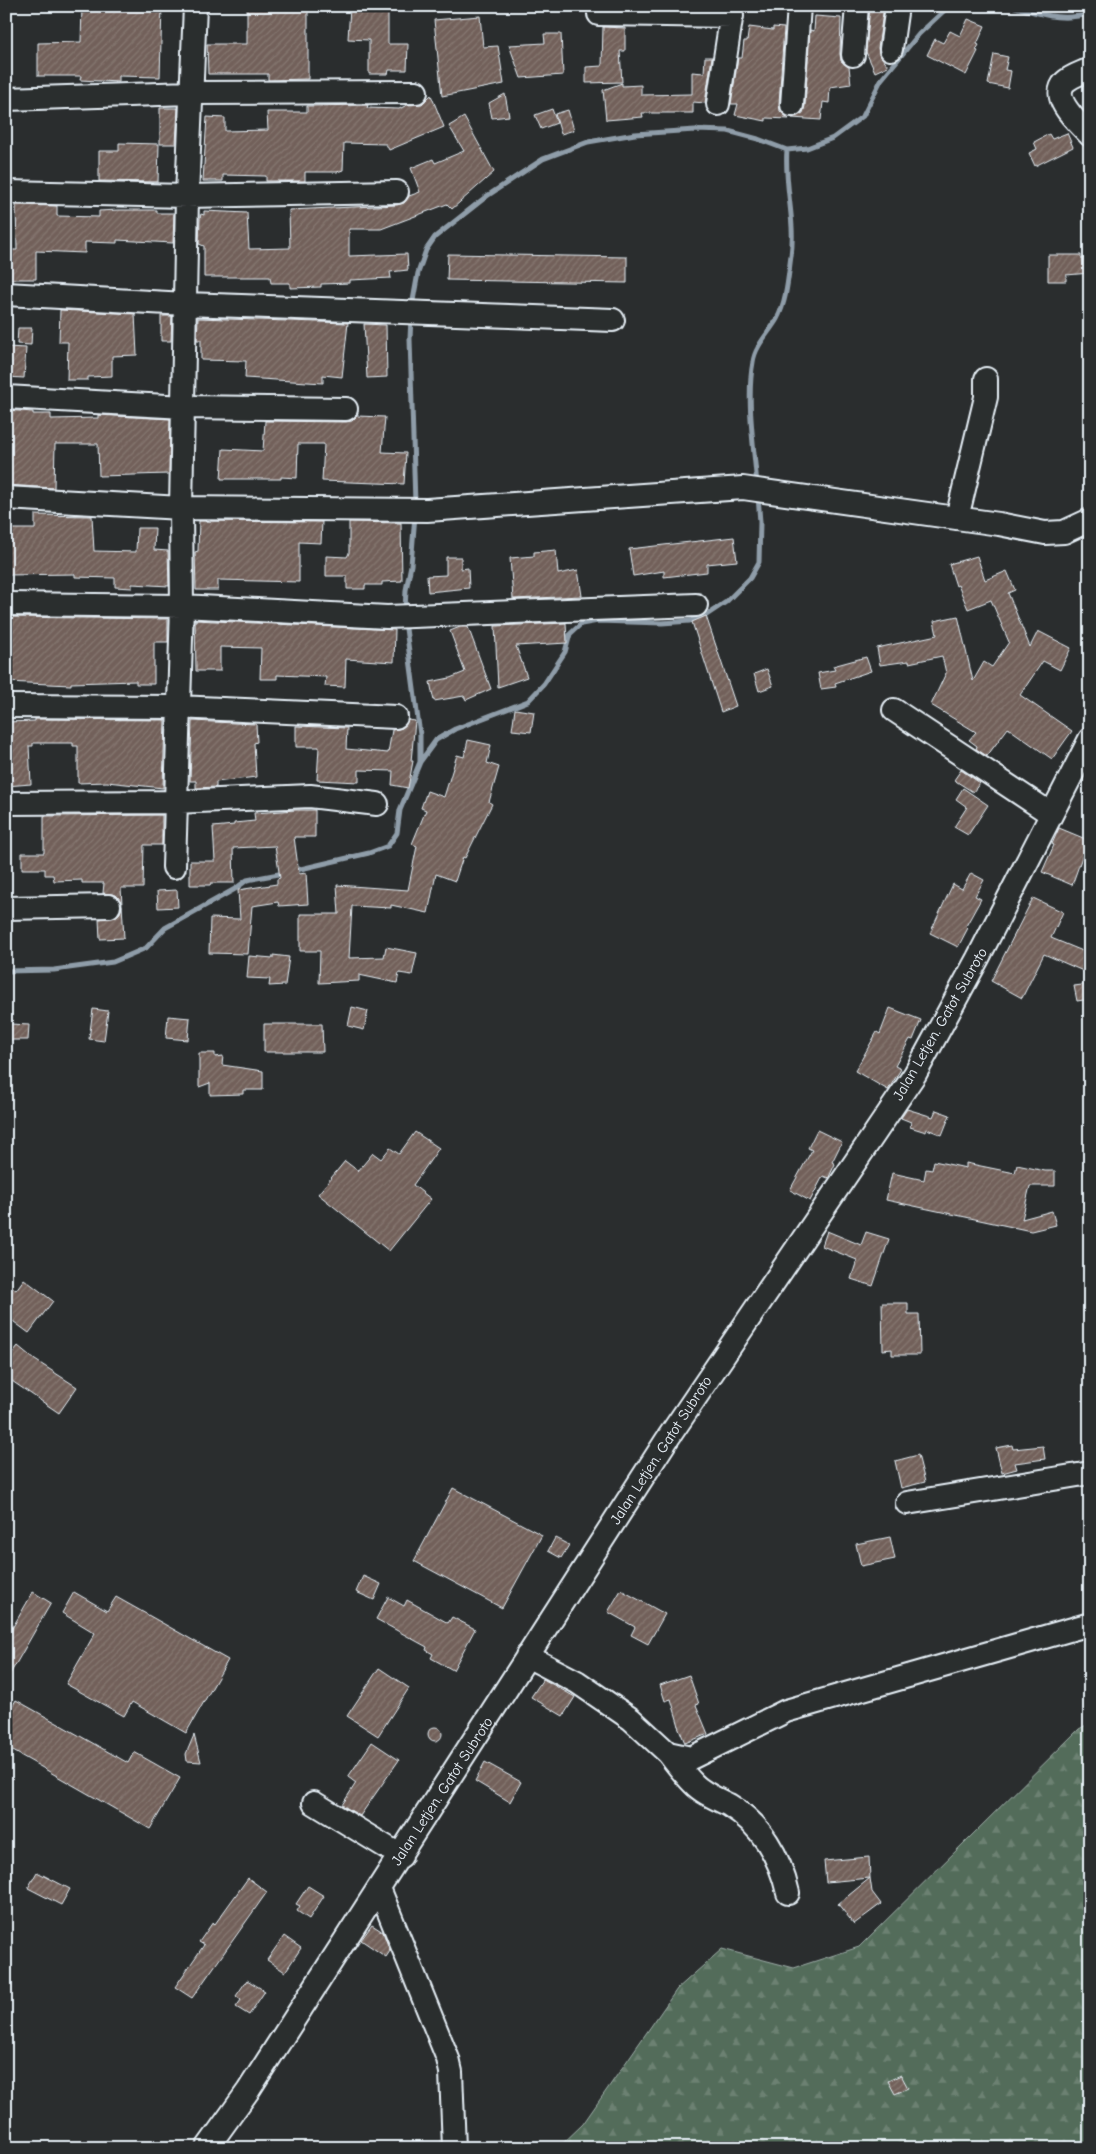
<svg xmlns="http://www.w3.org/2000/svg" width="1096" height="2154" viewBox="0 0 1096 2154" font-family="'Comic Neue',sans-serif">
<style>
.forest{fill:url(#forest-firs);stroke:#9eaea9}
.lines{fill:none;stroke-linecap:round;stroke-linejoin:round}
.stream{stroke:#8f9da9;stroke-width:5}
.building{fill:url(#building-hatch);stroke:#e8f1f8}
.minor-casing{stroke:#e8f1f8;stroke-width:26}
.minor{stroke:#2a2d2e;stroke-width:22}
.labels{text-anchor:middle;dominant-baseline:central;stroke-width:4;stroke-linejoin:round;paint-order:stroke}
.street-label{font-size:15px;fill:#e8f1f8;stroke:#2a2d2e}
</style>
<defs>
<pattern id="forest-firs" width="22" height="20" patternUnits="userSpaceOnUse" patternTransform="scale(1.25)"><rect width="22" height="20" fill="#536c5a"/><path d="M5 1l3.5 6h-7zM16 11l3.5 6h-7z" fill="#6c8172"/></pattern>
<pattern id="building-hatch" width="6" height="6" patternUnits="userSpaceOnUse" patternTransform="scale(1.25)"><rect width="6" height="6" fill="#72615a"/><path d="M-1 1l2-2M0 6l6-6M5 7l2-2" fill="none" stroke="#867872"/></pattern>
</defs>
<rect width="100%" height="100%" fill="#2a2d2e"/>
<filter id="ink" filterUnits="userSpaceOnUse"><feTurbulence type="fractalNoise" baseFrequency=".02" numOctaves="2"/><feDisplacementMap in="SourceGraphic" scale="10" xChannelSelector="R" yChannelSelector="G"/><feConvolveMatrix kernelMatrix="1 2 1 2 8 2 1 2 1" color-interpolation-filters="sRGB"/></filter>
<g filter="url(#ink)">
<path class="forest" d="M1090,1723v425h-532l25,-24 94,-135 45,-40 72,19 65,-21 220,-218z"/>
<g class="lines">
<path class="stream" d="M1012,6c27,7 50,17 78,7
M412,306l6,-33 8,-23 9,-13 52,-41 56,-37 45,-17 47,-8 60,-4 33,1 30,8 29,11 20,-2 26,-10 30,-22 18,-36 38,-46 30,-28
M411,317l-1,22 5,165
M757,485c-3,-37 -11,-87 -4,-123 2,-16 16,-29 24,-43 10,-19 11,-42 14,-63 5,-37 -7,-70 -4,-106
M405,610l1,-20 5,-25 4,-50
M420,762l16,-22 19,-11 73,-28 16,-17 21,-32 5,-18 11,-10 17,-3 64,2 28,-2 15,-5 21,-14 24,-24 9,-16 1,-40 -2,-26
M292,871l77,-18 19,-7 9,-13 3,-23 20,-48v-27l-15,-114
M6,971l48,-1 59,-8 33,-14 19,-20 70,-39 12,-9 37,-7"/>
</g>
<path class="building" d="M82,6h80l-2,71 -41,-1v6l-39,-2 1,-4h-43v-33l43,-1z
M247,6h61v73l-40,1v-6h-60l-1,-30h40z
M388,6v38h20l-1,26h-18l-1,4h-19v-34l-21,-1 2,-32z
M870,6h14l-6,42 1,6 9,12 -13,6 -9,-20z
M480,16l3,31 15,-1 6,38 -62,12 -8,-76z
M815,16l26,2 -1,36 1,7 8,6 2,17 -21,3 -1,16 -6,-1 -2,18 -29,-2 11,-5 2,-7 5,-76 4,1z
M968,19l17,7 -8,18 2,1 -3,5 2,1 -12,24 -39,-20 8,-16 8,4 7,-12 10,5z
M603,27l22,1v23h-5l2,31 -36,1v-16l16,-1z
M749,27l24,3v-3l11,1 -5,76 1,7 9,8 -23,-1v3l-31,-6 3,-11h-7l7,-46h4l2,-17h3z
M544,34h17l2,41 -42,3 -12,-33 36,-2z
M994,54l14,3 -3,13 6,1 -3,17 -20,-4z
M705,57h7l-7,46 -12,-1v11h-51l1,4 -37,3 -3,-30 19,-7v3l19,-1v10l51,-1v-22l12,1z
M505,94l4,22 -17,2 -3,-15z
M431,95l13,32 -55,23 -3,-6 -42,-1 -1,27 -6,2h-32v9h-39v-5l-43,-1v6h-20l4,-64 18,1v13l43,-1 -1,-18h40v-6l61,-1 -1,3 32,1 8,-4 15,-1z
M160,108h18l-2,36h-16z
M552,109l5,14 -16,6 -6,-14z
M568,110l6,20 -13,4 -6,-20z
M464,117l30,55 -42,37 -5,-5 -66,25h-32v27l58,-2 1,16 -18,2 1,6 -41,2v3l-29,1v3l-31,1v-5h-19l-1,-6h-66v-31l-5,-2 1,-26 1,-4 3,1v-4l43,2 2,36 41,-1 -1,-38 108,-5 7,-2 5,-7 11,-4 -9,-24 22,-9 2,4 29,-12 -15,-25z
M1067,133l6,14 -38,19 -6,-13 8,-4 -3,-7 15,-8 3,5z
M119,143l40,1 -1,38 -59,-1v-30h20z
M16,205l41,1v10l42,1v-6l19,-1h39v3h17l-1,30 -56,-3v3l-32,-1v11l-49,-2v28h-30v-29h11z
M448,254l179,3v26l-180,-3z
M1048,255h33v3l9,1v14l-24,2v6h-18z
M60,310l75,4 2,41 -25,1v20l-24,1v3h-21l1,-38h-9z
M161,316h11l-1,25h-10z
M198,318l150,5 -6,54 -19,-2v8l-78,-5 1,-17 -45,-1v-20h-4z
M364,324l22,1 1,52 -20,1z
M18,328h14l-1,17 -14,-1z
M6,347l20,1 -2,30 -18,-1z
M6,410l27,2v2h18v5l47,-1v-3l72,4 -1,55 -70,2 -1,-32h-43l-1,44 -48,-3z
M357,416l28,1 -3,35 24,1 -2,31 -82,-3 2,-37h-26l-1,34 -16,-1v2h-60l2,-30 40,2 2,-30 81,1 6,-1z
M35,515l57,1 2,35 42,1 1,-24h18l-1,22 14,1 1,35 -37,-2v4l-17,-1v-9l-40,-1v-3l-69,1v-46h29z
M199,521l123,1 -1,21 -22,-1v40l-81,-2v10h-22l-1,-38 3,-1z
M349,522l52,1 1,58 -20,1v3h-17v4h-18v-13h-21v-20l21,1 2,-4z
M734,537l3,24 -30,3v8l-43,5v-6l-31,5 -4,-27z
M556,550l2,24 20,-4 4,26 -69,3 -3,-41 24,-2v-4z
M977,556l8,24 22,-9 8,19 -7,3 22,54 8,-16 33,17 -11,22 -17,-9 -23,34 52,36 -20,28 -44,-31 -21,28 -11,-7 1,-3 -8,-6 7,-8 -45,-27 15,-32 -4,-17 -33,7v-2l-29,4 -3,-17 60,-13 -3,-14 24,-5 15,65 11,-19 8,5 17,-25 -18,-42 -23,9 -10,-24 -2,1 -7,-22z
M446,557h15v12l7,-1 1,20 -41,4 -1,-16 19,-1z
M706,616l30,90 -15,6 -29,-90z
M6,617l162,2v23h-14v42h-18v-3l-65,2v2l-65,-3z
M195,620l200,10 -1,32 -48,-3 -1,28 -20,-1 1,-9 -49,-2v4h-17l1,-31 -41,-1v24h-24z
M566,623l1,20 -51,3 11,31 -29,10 -3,-61z
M460,627h8l23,62 -25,11 -2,-4 -30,5 -4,-19 20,-4 15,-6 -15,-41z
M866,657l5,14 -36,12 1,4 -15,2 -3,-16 17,-3 -2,-4z
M767,669l6,17 -14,5 -5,-17z
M515,709l19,3 -3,20 -19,-2z
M35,719l130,1 -2,68 -56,-6 -29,1v-37h-5v-3h-40v3h-4l2,38 -25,2v-64l29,-1z
M408,720l7,1 -4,40h2l-5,27 -16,-3 1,-14 -34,-1v12l-42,-2 2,-33h-23v-21l51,2 -1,21 42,4 4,-23 10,-2z
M192,721l64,3 1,18 -3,1 2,34 -40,5v5l-20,1v-7h-6z
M468,740l23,5 -4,18 12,4 -10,35 3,2 -27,54 -2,-1 -8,24 -19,-7 -8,39 -37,-8v3l-39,-2 -3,52 35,-1 2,-10 31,6 -5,22 -13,-2 -2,10 -38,-8v6l-40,2 1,-32h-20v-37h39l-2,-29 71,5 9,-44 -5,-2 14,-34 -5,-2 6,-17 17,6 13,-42 7,2z
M961,770l19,13 -7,9 -19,-12z
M963,788l25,17 -20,30 -14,-8 13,-20 -11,-8z
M296,810h19v27h-21l5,37 7,-1 2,31 -29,2 -1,-4 -26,4 -4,48 -39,-1 1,-35 30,1 -2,-29 39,-6v-5l3,-1 -5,-32 -42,2 1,35h-23l-1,2h-20v-24h25l-2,-34 21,-2v-2l21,-2 -1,-8z
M162,815v30h-18l-1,43h-22l3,50 -24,1 -1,-20 16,-2 5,-4 2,-7 -2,-6 -4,-5 -13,-2 1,-10h-22v-3l-28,1 -1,-6h-8v-6h-23v-16h22v-37z
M1059,828l29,12 -16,45 -30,-13 12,-27 -2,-1z
M971,873l13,7 -9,16 6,3 -15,27 2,2 -10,19 -28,-14 23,-49 9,5z
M177,890l1,17 -20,1 -1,-17z
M1033,898l30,14 -12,26 39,16v20l-46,-20 -22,44 -31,-17z
M273,955l16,2 -4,28 -16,1 1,-7 -23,-1 2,-22 24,2z
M1090,984v15l-13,2 -3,-15z
M352,1007l16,4 -4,19 -16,-4z
M890,1008l31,12 -8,20 -3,-1 -15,27 6,3 -13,21 -33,-19 22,-39 3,2z
M93,1009l15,2 -4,30 -15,-2z
M168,1016l22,2 -2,22 -22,-2z
M10,1024l19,1 -1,15h-18z
M264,1024h58l1,28h-59z
M199,1053h16v4l8,-1 -1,9 41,6v19h-20v4l-33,1v-12l-11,4z
M907,1109l26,8 3,-7 14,5 -8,20 -15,-6 -1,3 -16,-5 1,-5 -10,-4z
M817,1130l25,12 -10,20 3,2 -6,13 -1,1 -5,-2 -13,25 -20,-11 22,-40 -4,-2z
M415,1132l24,16 -26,37 18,14 -42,52 -71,-57 27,-33 13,10 15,-18 8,6 9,-11 9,6z
M934,1161l32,7v-5l49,10 2,-8 28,6h10v15h-25l-8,33 30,-8 4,14 -25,6 -145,-31 6,-27 32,7 2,-11 6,1z
M827,1231l34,14 5,-13 23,7 -16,47 -22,-7 6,-19 -35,-14z
M24,1279l29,22 -24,32 -23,-17v-34l10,8z
M882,1303h26v11h11l1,41h-28v-6l-9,1z
M18,1346l17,14 42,27 -18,26 -53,-36v-16z
M1012,1445l1,4 30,-3 2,13 -30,4 2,6 -15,4 -6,-25z
M918,1455l7,27 -24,6 -6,-27z
M453,1488l89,47 -40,73 -88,-47z
M890,1537l5,22 -34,7 -5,-22z
M555,1538l14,7 -8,13 -13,-7z
M363,1576l18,8 -7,16 -18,-8z
M621,1590l44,24 -17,30 -17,-9 4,-8 -27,-15z
M33,1592l18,11 -45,78v-42z
M74,1592l33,19 9,-14 112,63 -42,73 -54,-31 -8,14 -58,-32 29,-51 -33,-20z
M388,1597l16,9 3,-6 41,23 4,-6 23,12 -22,41 -22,-12 2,-4 -7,-4 1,-3 -51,-28z
M379,1668l30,20 -31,48 -31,-20z
M689,1675l10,29 -3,1 12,29 -23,9 -7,-17h1l-8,-27 -6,2 -5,-16z
M543,1679l32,18 -12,19 -32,-19z
M16,1700l112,63 6,-11 46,26 -30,51 -144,-82v-31z
M428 1734a7 7 0 1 1 14 0a7 7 0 1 1-14 0Z
M194,1735l7,27 -14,-1 -1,-7z
M372,1742l27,18 -39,56 -18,-11 14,-22 -8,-6z
M485,1762l36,20 -11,20 -35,-21z
M869,1857l1,21 -44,4 -2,-21z
M37,1872l33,17 -9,16 -33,-17z
M248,1878l19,14 -75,106 -17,-11 29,-42 -5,-3 14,-20 2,2z
M870,1878l2,14 9,12 -27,20 -16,-20z
M308,1886l16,10 -15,23 -12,-8 3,-5 -4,-2z
M372,1925l11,7 7,19 -4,6 -25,-17z
M284,1936l17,12 -16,24 -18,-12z
M247,1980l18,11 -16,24 -13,-8 5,-7 -5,-4z
M901,2075l7,13 -13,6 -7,-13z"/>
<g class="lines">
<g class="minor-casing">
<path id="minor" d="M599,14l133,2
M891,49l6,-43
M853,55l4,-49
M1090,69c-8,4 -19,7 -25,13 -16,17 15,42 25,53
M6,99l184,-6 226,-1
M718,104l15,-98
M792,105l7,-99
M6,192l181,4 210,-4
M6,294l180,10 427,16
M6,397l178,10 162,2
M6,498l175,10 246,2 316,-22 256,36 46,9 19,-1 26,-12
M957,518l29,-121v-18
M6,604l176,2 205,11 309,-12
M6,706l171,1 219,10
M894,710l157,104
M6,803l169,-1 135,-6 67,8
M174,867l8,-261 -1,-98 6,-312 8,-190
M6,908l103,-2
M907,1503l183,-30
M527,1656l50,26 54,37 37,34 23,5 95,-47 304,-87
M668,1753c8,10 16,21 25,30 9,10 24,16 36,22 32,19 51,52 59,88
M314,1803l87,53
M379,1888l69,171 3,13 3,76
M207,2148l41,-57 418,-650 249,-367 63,-116 112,-219"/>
</g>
<use href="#minor" class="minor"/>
</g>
</g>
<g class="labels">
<g class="street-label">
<text transform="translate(940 1024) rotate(-60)">Jalan Letjen. Gatot Subroto</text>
<text transform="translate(661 1450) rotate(-57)">Jalan Letjen. Gatot Subroto</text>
<text transform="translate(442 1791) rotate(-57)">Jalan Letjen. Gatot Subroto</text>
</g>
</g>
<rect width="1096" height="2154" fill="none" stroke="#2a2d2e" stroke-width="25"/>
<rect x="12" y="12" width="1071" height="2129" fill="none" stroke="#e8f1f8" stroke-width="2" filter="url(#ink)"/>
</svg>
